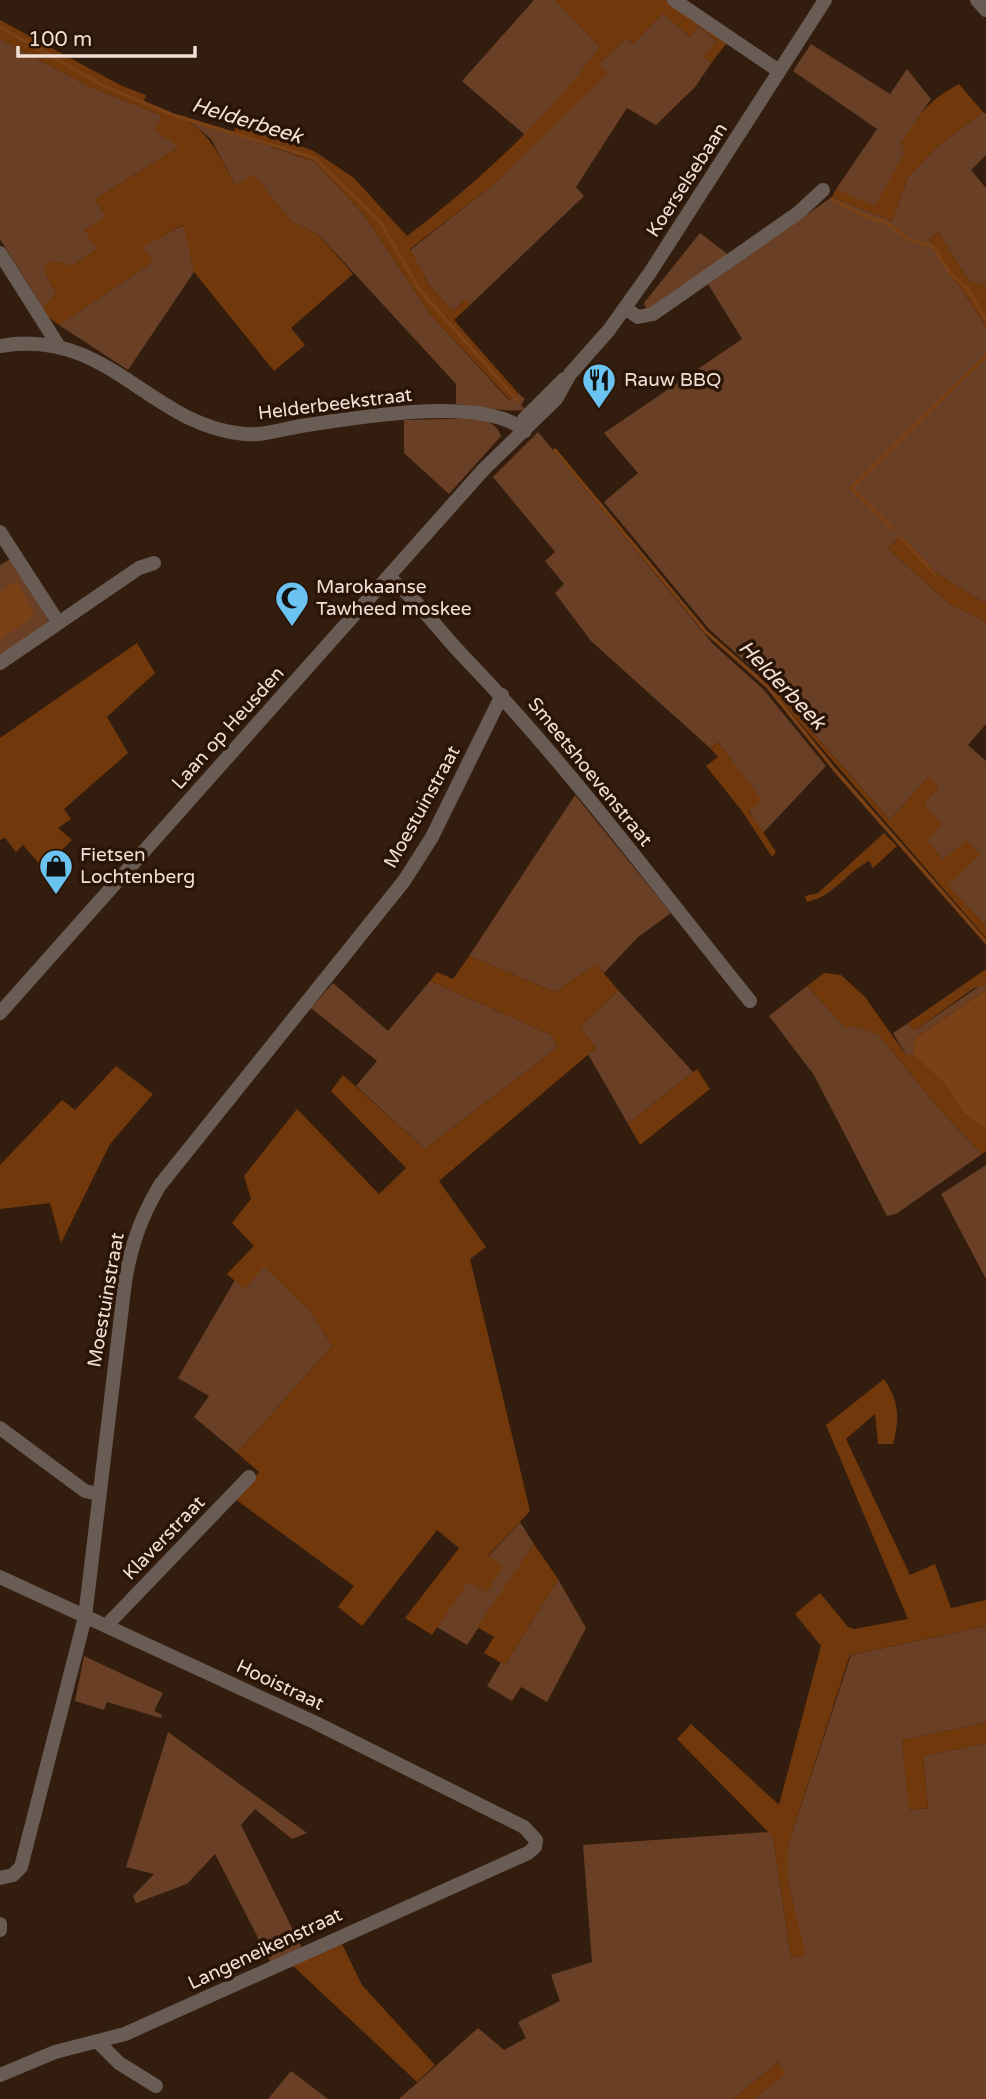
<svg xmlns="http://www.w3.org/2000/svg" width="986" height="2099" viewBox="0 0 986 2099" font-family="'Varela Round',sans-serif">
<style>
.green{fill:#694025}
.forest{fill:#71380b}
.water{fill:#7a4016}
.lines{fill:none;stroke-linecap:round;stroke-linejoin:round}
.stream{stroke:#7a4016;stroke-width:3.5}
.minor{stroke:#685c55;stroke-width:14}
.labels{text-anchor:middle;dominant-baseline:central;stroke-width:7;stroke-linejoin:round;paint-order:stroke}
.street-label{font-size:19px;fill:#f0e0d7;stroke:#291406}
.poi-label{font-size:19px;fill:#f0e0d7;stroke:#291406;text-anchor:start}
.water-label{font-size:21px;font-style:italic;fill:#f2e0d5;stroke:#291406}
</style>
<rect width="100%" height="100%" fill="#331d0e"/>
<path class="green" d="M534,0h21l45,47 -31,41 -44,47 -63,-54z
M663,13l27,24 9,-12 17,17 -12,15 8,5 -17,25 -39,38 -29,-17 -51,79 8,9 -114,109 -6,-5 -11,11 -23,-25 -20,-36 83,-65 114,-112 -8,-9 27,-26 7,6z
M0,39l88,47 74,30 17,31 -84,52 11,18 -9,32 -26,17 -15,-5 -12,10 12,23 -13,14 -43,-69z
M811,44l79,50 17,-25 24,30 -30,44 5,9 -31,55 -39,-18 41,-60 -84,-58z
M983,112l3,2v41l-15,15 15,18v98l-17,-5 -31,-49 -9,7 57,88v277l-48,-30 -38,-38 -12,13 63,56 35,16v103l-18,21 18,16v165l-39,-41 32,-30 -36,5 -17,-19 -2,-37 15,-17 -11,-10 -38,43 -119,-135 -62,-56 -105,-127 34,-29 -34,-40 138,-94 -34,-55 124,-87 60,24 16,-44 30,-31z
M183,116l132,46 49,53 66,99 79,86 9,-7 7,6 -4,6 4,4c-11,5 -53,-4 -69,-5v-20l-137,-149 -28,-14 -37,-45 -19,9 -24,-46z
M184,225l10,47 -66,98 -69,-45 94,-63 -11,-15z
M700,233l30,23 -83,55 -3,-8z
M452,419c18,0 42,-4 49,17l-52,58 -45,-41v-33z
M538,432l175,212 50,45 63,77 -64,68 -13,-24 12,-10 -43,-58 -8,6 -119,-107 -36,-48 9,-9 -19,-23 10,-9 -62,-75z
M12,558l36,62 -2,5 -46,33v-93z
M575,795l96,118 -34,25 -33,35 -8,-9 -41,28 -86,-36z
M430,981l122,54 6,12 -133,102 -69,-63 21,-25 -66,-53 22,-25 55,48z
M981,985h5v5l-71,48 -2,17h-7l-13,-22 15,-10 6,8z
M807,986l38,41h13l21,8 62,76 41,43 -86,60 -9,2 -73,-141 -45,-59z
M618,990l75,82 -65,52 -40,-70 8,-6 -16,-21z
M986,1165v114l-45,-85z
M264,1266l46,45 22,35 -95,107 -43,-36 15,-21 -31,-18 57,-98 9,8z
M520,1522l14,22 -67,101 -30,-18 31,-46 19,11 1,-35z
M558,1579l28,49 -39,74 -26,-15 -9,14 -25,-15 14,-24 4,3z
M986,1626v97l-84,17 8,70 18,-2 -5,-52 63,-13v356h-232l31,-25 -7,-12 -45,37h-334l79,-71 26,22 22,-12 -8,-16 42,-21 -9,-26 41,-13 -9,-117 186,-13 4,5 18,121 14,-3 -17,-74v-36l63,-190z
M84,1656l79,37 -9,18 8,4 -1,3 -54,-16 -3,8 -29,-9z
M168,1732l139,101 -15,6 -37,-30 -14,16 62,125 -31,15 -57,-111 -28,30 -51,19 -3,-7 21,-22 -28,-7z
M291,2071l37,28h-60z"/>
<path class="forest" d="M555,0h130l44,40 -17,22 -9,-5 13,-15 -17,-17 -9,12 -27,-24 -30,31 -7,-6 -27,26 9,9 -115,112 -83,64 20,37 23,25 12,-12 5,6 -16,15 64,73 -8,7 -80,-86 -66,-99 -49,-53 -81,-30 3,-8 77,27 40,27 53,58c72,-55 139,-116 193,-189z
M0,20l122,66 24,9 -2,6c58,23 63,29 91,84l19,-10 37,46 28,14 34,39 -62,54 14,17 -31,26 -80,-99 -11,-47 -40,22 10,15 -94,63 -11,-8 -5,-9 13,-14 -12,-23 2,-7 10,-3 15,5 26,-17 -13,-19 22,-13 -11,-18 84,-52 -24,-16 7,-15 -74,-30 -88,-47z
M959,84l24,28 -45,34 -30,31 -16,44 -60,-24 4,-8 39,17 30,-54 -4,-9c20,-30 25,-41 58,-59z
M938,232l31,49 17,5v41l-57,-88z
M900,536l38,38 48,30v17l-35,-16 -63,-56z
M137,643l18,30 -48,44 21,36 -64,56 7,10 -13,9 14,12 -29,28 -20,-23 -7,7 -11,-14 -5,2v-102z
M776,691l114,129 39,-44 10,11 -15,17 18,20 -15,17 16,19 23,-20 14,15 -32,30 38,41v12l-212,-245z
M718,742l44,58 -13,11 27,41 -4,5 -30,-46 -36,-45 12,-9 -8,-9z
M884,833l13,13 -24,22 -4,-7c-23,12 -36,36 -62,41l-2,-6 13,-3z
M469,956l86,36 41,-28 22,26 -38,37 16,21 -157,133 47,66 -16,12 60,252 -42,45 15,10 -16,26 -19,-10 -36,53 -27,-17 54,-70 -22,-18 -75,96 -24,-19 16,-21 -119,-87 24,-27 -22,-19 95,-107 -22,-35 -46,-44 -20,22 -17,-15 27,-28 -22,-23 19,-24 -7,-23 53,-67 82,85 27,-26 -75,-77 12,-16 82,74 133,-102 -6,-12 -122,-54 7,-9 16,7z
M986,969v16l-12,3 -60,43 -6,-8z
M824,973l17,2 24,22 41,58h7l31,28 19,29 23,18v21l-4,3 -41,-43 -62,-76 -21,-8h-13l-38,-41z
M116,1066l37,28 -43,50 -49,99 -11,-40 -50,6v-44l62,-65 13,10z
M697,1069l13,20 -70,56 -12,-21z
M884,1379c15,22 16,39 9,65h-15l-3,-30 -29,25 64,136 25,-11 16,44 35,-8v26l-136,29 -62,190v36l18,74 -15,3 -18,-121 -96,-98 14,-15 88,81 42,-159 -26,-32 25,-21 28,34 6,2 54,-10 -82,-194z
M534,1544l24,35 -53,86 -21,-12 10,-16 -17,-10z
M986,1723v20l-63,13 5,52 -19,2 -7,-70z
M341,1942l21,43 73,80 -18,17 -125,-117z
M778,2062l8,12 -32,25h-21z"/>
<path class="water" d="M17,581l18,34 -35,25v-49z
M986,990v140l-23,-18 -19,-29 -31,-28 2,-17z"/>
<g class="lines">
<path class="stream" d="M0,27l106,60 67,28 142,43 66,65 38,66 99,112
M832,199l30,16 25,8 23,17 23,6 17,27 17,15 19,32
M555,450l151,182 61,54 67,83 152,173
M893,529l-42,-41 135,-132
M900,537l35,37"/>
<path class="minor" d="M674,0l105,71
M977,0l9,10
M0,253l58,92
M625,308l13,9 15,-3 145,-101 25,-23
M0,346c109,-19 148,79 244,88 18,2 39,-5 57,-8 53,-8 183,-32 224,5
M524,419l40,-40
M0,532l58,90
M388,577c30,22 51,55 77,81 103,107 192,228 285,343
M0,663l139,-95 15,-5
M0,1013l484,-544 72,-70 14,-25 39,-44 42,-59 174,-271
M0,1428l85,63 14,3
M0,1577l316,146 208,104 12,13 -1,7 -7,6 -403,181 -70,18 -55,23
M107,1625l142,-148
M0,1878l13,-3 8,-8 64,-250 40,-335c6,-37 16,-65 35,-97l244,-304 28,-44 70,-142
M0,1924v6
M98,2042l21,21 37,23"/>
</g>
<defs>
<g id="restaurant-pin" transform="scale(1.75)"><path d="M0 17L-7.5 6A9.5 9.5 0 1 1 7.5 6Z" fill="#6ac3f1" stroke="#291406"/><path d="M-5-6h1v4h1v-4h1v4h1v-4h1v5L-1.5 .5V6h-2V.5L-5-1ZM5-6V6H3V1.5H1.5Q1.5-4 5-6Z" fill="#111"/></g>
<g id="mosque-pin" transform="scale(1.75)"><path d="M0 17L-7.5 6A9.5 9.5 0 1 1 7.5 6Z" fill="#6ac3f1" stroke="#291406"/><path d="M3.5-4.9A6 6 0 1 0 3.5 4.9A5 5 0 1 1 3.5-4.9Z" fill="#111"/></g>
<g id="shop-pin" transform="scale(1.75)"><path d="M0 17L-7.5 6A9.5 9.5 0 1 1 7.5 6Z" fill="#6ac3f1" stroke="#291406"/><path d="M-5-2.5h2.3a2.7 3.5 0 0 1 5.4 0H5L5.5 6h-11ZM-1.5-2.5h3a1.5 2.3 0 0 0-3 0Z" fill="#111"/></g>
</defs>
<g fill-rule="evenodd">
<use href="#restaurant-pin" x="599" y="380"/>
<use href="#mosque-pin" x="292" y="598"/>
<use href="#shop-pin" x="56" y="866"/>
</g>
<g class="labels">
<g class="street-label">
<text transform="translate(687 180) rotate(-57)">Koerselsebaan</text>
<text transform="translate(335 404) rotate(-7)">Helderbeekstraat</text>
<text transform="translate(228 728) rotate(-48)">Laan op Heusden</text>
<text transform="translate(590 772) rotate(51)">Smeetshoevenstraat</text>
<text transform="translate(422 807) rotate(-61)">Moestuinstraat</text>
<text transform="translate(106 1300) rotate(-80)">Moestuinstraat</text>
<text transform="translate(164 1538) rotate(-46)">Klaverstraat</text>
<text transform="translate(280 1685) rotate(25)">Hooistraat</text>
<text transform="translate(265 1949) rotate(-25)">Langeneikenstraat</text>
</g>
<g class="poi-label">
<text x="624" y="380">Rauw BBQ</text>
<text x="316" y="587">Marokaanse<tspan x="316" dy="22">Tawheed moskee</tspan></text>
<text x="80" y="855">Fietsen<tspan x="80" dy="22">Lochtenberg</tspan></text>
</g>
<g class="water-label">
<text transform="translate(247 121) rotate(17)">Helderbeek</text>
<text transform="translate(782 685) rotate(46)">Helderbeek</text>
</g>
</g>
<path d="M18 46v10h177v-10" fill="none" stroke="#f0e0d7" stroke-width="3.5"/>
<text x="28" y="46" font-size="21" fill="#f0e0d7" stroke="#291406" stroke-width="5" paint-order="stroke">100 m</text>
</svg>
